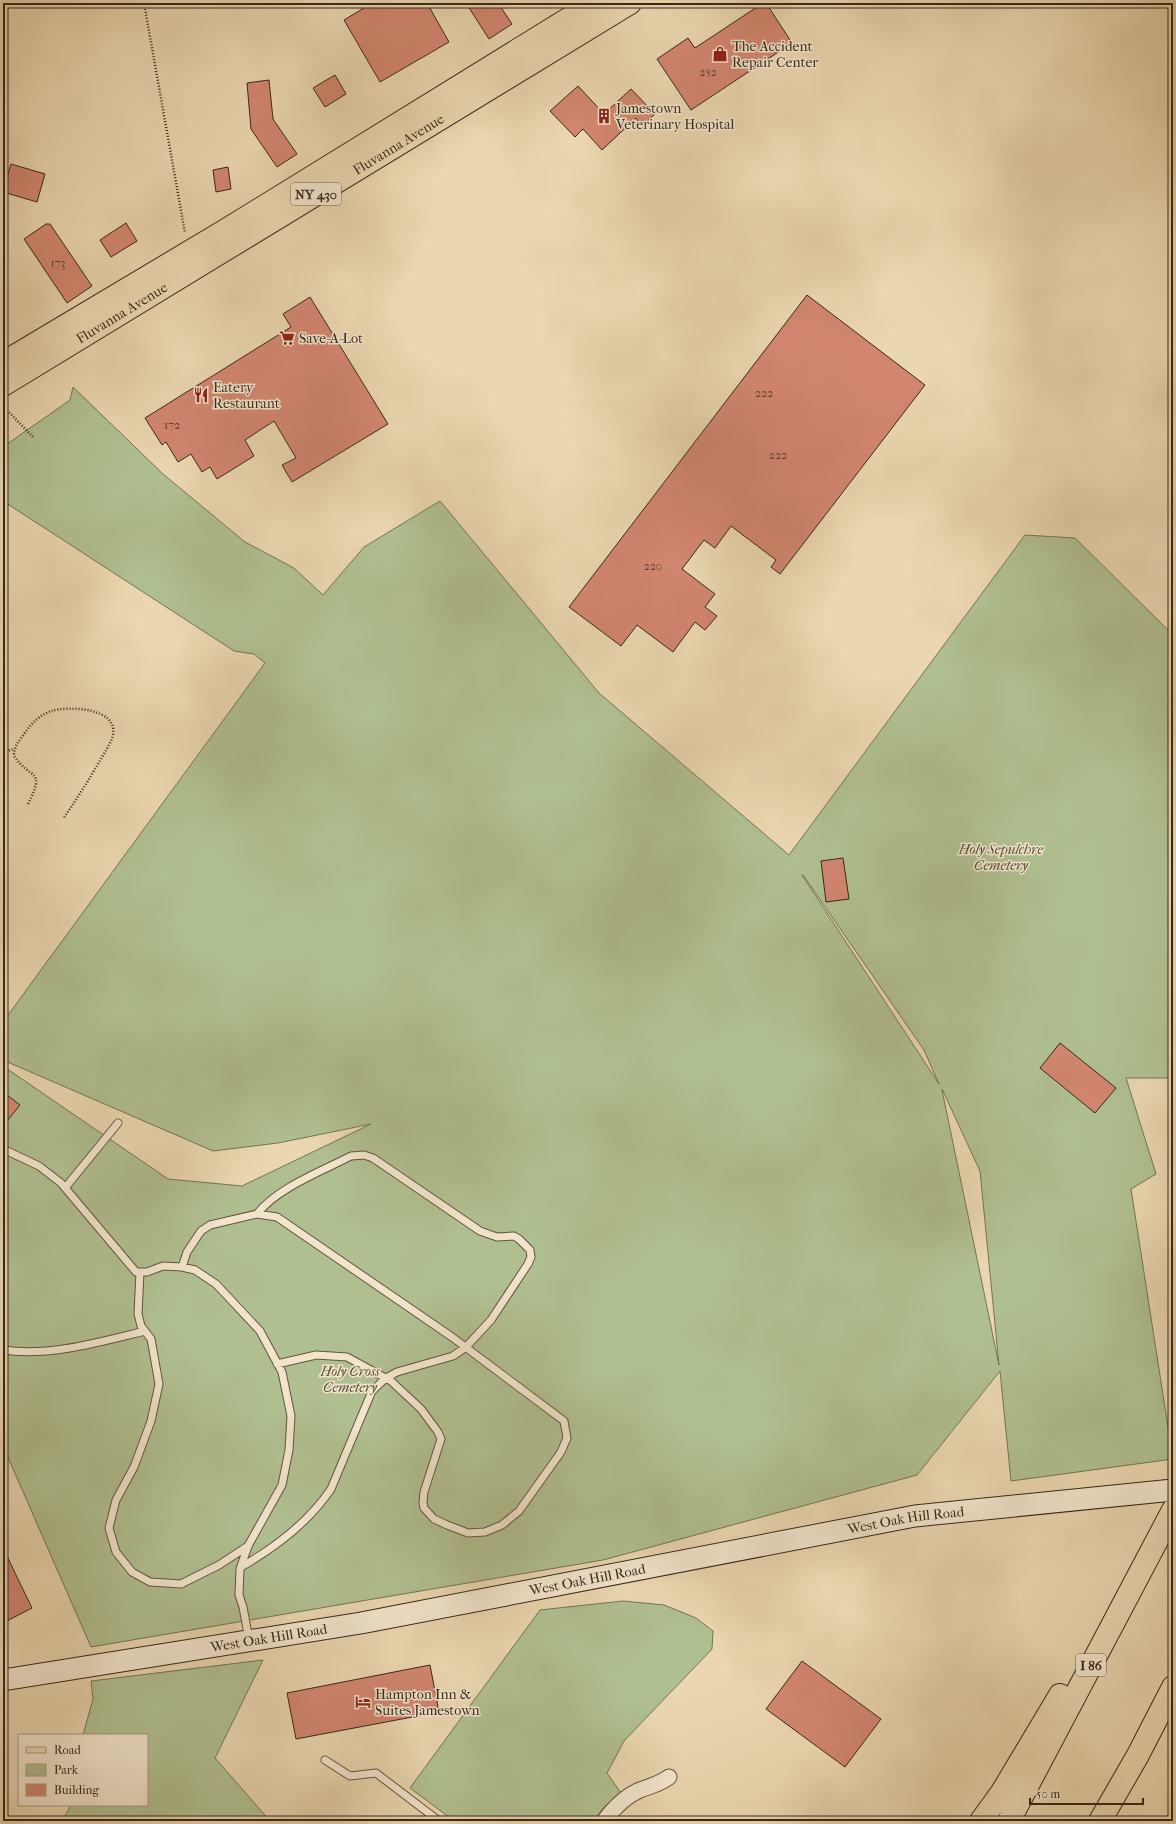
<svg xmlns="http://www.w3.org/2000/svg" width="1176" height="1824" viewBox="0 0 1176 1824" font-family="'IM FELL French Canon',serif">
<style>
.green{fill:#b0bf90;stroke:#737456;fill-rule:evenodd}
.building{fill:#d2866f;stroke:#36281b}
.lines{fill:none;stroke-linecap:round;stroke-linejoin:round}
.lane-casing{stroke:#635440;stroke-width:9}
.street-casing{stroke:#635440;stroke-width:17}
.secondary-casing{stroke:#36281b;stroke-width:23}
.primary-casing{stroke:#36281b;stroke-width:24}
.highway-casing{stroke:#36281b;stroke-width:24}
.path{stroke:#36281b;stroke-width:2.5;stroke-dasharray:1 2;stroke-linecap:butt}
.lane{stroke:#f1e4cb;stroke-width:7}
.street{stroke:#f1e4cb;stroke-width:15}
.secondary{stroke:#f1e4cb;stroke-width:21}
.primary{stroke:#ead6af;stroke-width:22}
.highway{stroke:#ead6af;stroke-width:22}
.labels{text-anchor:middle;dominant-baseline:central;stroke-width:3;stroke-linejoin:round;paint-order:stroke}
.number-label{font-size:12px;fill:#5d4030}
.shield{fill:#f1e4cb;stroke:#6e6050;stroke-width:1}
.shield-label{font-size:13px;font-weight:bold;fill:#36281b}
.poi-label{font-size:14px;fill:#36281b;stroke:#f1e4cb;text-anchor:start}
.street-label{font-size:14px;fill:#36281b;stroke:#f1e4cb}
.park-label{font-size:14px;font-style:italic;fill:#544e38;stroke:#f1e4cb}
</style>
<rect width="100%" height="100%" fill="#ead6af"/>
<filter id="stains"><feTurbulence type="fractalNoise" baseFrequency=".005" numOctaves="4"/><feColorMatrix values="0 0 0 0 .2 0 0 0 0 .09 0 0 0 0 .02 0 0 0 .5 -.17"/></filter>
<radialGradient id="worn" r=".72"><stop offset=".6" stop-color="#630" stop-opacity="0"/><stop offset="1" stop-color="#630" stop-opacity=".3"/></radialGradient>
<path class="green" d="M73,387l90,87 82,68 49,26 29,27 41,-48 76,-46 159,192 190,162 236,-320 50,3 98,97v443h-47l30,96 -25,15 42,270 -162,22 -11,-110 -83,104 -314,85 -512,87 -88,-201v-380l165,113 74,7 129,-62 -93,19 -65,8 -210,-91v-38l262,-359 -11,-9 -20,-3 -231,-150v-54l67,-47zM803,875l121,175 15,34 -137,-209zM942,1089l38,82 19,194 -57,-275z
M623,1601l41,4 32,13 17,13 -1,18 -88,92 -17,32 14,20 -18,15 -9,13h-140l-44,-33 130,-178z
M263,1660l-48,98 55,63h-208l9,-16h76v-70h-64l10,-36 -2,-18z"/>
<path class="building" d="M361,3h66l22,39 -69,40 -36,-62 20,-12z
M466,3h32l14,21 -23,15z
M763,3h3l26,40 -101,67 -34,-51 31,-21 7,10z
M335,75l11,19 -21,13 -12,-19z
M269,80l4,39 24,35 -20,13 -26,-38 -4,-46z
M578,86l26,28 27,-25 24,25 -13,12 -6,-8 -34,32 -19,-21 -8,8 -25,-26z
M11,164l34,10 -8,28 -34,-10z
M228,167l3,22 -15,3 -3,-22z
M126,223l11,18 -26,16 -11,-17z
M46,224h4l42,62 -25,17 -43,-64z
M807,295l118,90 -145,189 -9,-7 5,-7 -45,-34 -16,22 -11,-8 -22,29 33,25 -10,13 12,9 -12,14 -10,-8 -22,30 -36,-27 -16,21 -52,-39z
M310,297l78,127 -96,58 -10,-17 14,-7 -22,-37 -29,19 9,16 -37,23 -7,-12 -8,5 -11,-18 -13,8 -12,-20 -4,3 -17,-27 146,-91 -8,-13z
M843,858l6,41 -23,3 -5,-41z
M1060,1043l56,45 -21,25 -55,-45z
M3,1092l17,13 -17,21z
M3,1548l29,60 -29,15z
M802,1661l79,58 -36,48 -79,-58z
M430,1665l9,47 -143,27 -9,-46z"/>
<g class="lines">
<g class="lane-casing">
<path id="lane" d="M3,1149l36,17 22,17 75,89h11l16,-6 19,1 13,3 21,14 44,47 22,41 9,44 -2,34 -7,35 -34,61 -8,23 -1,26 4,12 6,33
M65,1188l53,-65
M182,1267l5,-15 14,-21 9,-6 47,-11 20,3 175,120 112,84 3,17 -6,14 -42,59 -17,14 -17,7 -17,1 -21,-8 -13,-6 -10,-11 -1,-5 1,-11 17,-53 -3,-7 -17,-23 -30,-28 -44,-24 -31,-2 -39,9
M140,1272l-2,42 3,12 10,13 8,45 -8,37 -17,46 -18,33 -7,28 7,24 16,20 18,10 31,2 38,-19 29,-19
M3,1350c46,7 97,-8 142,-19
M241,1567c35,-20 67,-44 90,-78l41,-98 14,-13 11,-6 56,-16 13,-9 25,-27 37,-56 3,-7 -1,-7 -11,-11 -5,-3 -17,1 -17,-6 -107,-73 -9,-3 -13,1c-29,15 -74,32 -94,58
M325,1760l25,16 26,-3 63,48"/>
</g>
<g class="street-casing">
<path id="street" d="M604,1821c10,-13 21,-25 36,-31 10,-4 20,-6 29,-13"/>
</g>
<g class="secondary-casing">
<g id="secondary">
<path id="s1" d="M3,1680l358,-57 554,-107 258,-26"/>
</g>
</g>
<g class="primary-casing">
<g id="primary">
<path d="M3,363l223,-133 368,-227"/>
<path id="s2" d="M3,385l627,-382"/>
</g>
</g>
<g class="highway-casing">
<path id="highway" d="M981,1821l21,-29 58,-97
M1009,1821l164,-311
M1100,1821l38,-66 35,-68"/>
</g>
<path class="path" d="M144,3l41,230
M3,406l30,31
M3,752l11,-3
M3,800l5,4
M28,804c18,-36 3,-23 -14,-48 0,-8 3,-13 8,-19 7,-11 17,-22 29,-26 17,-5 67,-4 62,24 -2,8 -7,15 -11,22 -12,21 -25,42 -39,62"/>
<use href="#lane" class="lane"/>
<use href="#street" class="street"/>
<use href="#secondary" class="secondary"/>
<use href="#primary" class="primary"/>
<use href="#highway" class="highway"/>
</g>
<defs>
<g id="shop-bare" transform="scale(1.2)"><path d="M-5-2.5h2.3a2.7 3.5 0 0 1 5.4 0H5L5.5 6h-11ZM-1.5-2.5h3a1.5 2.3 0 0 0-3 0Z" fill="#8f2418" stroke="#f1e4cb" stroke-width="2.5" paint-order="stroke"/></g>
<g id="building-bare" transform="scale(1.2)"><path d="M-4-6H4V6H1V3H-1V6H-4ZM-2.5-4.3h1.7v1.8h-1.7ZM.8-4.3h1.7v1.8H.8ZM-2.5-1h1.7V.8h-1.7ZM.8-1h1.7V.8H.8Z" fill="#8f2418" stroke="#f1e4cb" stroke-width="2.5" paint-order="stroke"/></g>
<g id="supermarket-bare" transform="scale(1.2)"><path d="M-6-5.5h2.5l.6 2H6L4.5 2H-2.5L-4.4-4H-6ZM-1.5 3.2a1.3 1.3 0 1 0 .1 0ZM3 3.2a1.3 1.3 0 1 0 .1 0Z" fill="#8f2418" stroke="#f1e4cb" stroke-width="2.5" paint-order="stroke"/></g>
<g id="restaurant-bare" transform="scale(1.2)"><path d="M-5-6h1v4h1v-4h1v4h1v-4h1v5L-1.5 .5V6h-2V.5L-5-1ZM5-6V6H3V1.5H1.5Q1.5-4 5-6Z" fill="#8f2418" stroke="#f1e4cb" stroke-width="2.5" paint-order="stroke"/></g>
<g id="hotel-bare" transform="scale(1.2)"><path d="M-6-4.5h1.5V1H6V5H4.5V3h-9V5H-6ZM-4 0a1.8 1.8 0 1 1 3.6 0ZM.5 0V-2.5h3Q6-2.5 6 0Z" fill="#8f2418" stroke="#f1e4cb" stroke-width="2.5" paint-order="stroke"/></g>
</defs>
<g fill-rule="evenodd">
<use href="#shop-bare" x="720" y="54"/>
<use href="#building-bare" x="604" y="116"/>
<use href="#supermarket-bare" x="287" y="338"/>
<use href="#restaurant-bare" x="201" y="395"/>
<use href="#hotel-bare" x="363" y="1702"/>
</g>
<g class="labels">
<g class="number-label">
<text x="708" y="72">252</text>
<text x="58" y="263">173</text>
<text x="764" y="393">222</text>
<text x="172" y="425">172</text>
<text x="778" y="455">222</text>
<text x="653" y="566">220</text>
</g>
<g class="shield">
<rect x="291" y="183" width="50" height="22" rx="3"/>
<rect x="1076" y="1654" width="30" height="22" rx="3"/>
</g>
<g class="shield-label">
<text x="316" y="194">NY 430</text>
<text x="1091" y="1665">I 86</text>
</g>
<g class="poi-label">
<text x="732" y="46">The Accident<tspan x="732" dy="16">Repair Center</tspan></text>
<text x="616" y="108">Jamestown<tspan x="616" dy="16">Veterinary Hospital</tspan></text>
<text x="299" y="338">Save-A-Lot</text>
<text x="213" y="387">Eatery<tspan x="213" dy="16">Restaurant</tspan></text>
<text x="375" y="1694">Hampton Inn &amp;<tspan x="375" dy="16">Suites Jamestown</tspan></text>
</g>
<g class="street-label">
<text stroke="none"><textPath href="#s2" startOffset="463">Fluvanna Avenue</textPath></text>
<text stroke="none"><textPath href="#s2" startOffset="139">Fluvanna Avenue</textPath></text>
<text stroke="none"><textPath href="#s1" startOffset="917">West Oak Hill Road</textPath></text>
<text stroke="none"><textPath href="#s1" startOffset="593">West Oak Hill Road</textPath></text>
<text stroke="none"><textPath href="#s1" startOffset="269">West Oak Hill Road</textPath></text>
</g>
<g class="park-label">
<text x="1001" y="849">Holy Sepulchre<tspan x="1001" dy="16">Cemetery</tspan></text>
<text x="350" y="1371">Holy Cross<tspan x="350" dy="16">Cemetery</tspan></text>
</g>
</g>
<rect width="1176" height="1824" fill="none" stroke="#ead6af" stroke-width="16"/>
<rect x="4" y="4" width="1168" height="1816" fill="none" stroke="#36281b" stroke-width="2"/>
<rect x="8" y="8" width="1160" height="1808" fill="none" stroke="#36281b"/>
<rect x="18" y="1734" width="130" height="72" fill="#f1e4cb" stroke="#a69985"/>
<rect x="26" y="1747" width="20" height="6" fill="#ead6af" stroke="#a69985"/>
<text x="54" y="1754" font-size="12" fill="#36281b">Road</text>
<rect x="26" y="1764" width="20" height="12" fill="#b0bf90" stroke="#a69985"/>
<text x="54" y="1774" font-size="12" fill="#36281b">Park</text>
<rect x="26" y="1784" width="20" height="12" fill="#d2866f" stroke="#a69985"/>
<text x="54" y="1794" font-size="12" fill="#36281b">Building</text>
<path d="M1030 1798v6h113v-6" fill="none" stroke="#36281b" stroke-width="2"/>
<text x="1036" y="1798" font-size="12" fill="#36281b" stroke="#f1e4cb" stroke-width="3" paint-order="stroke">50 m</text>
<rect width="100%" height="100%" filter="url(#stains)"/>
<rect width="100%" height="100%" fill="url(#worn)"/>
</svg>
